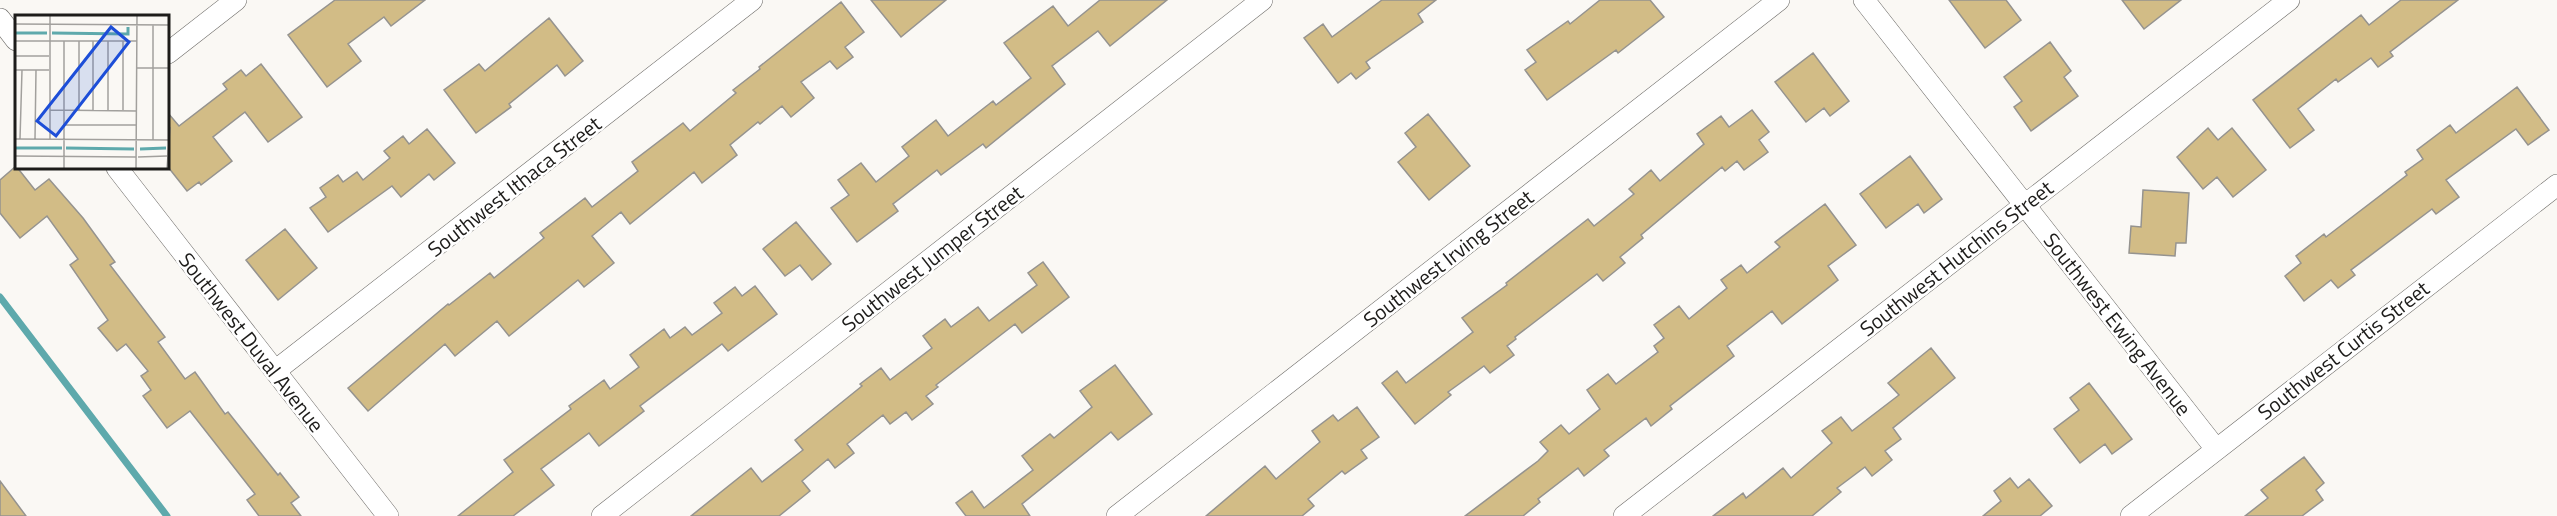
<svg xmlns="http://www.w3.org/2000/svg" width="2557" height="516" viewBox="0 0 2557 516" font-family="'Titillium Web',sans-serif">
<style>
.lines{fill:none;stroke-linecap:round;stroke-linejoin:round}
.stream{stroke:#5ea9ac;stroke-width:7}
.building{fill:#d2bc86;stroke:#95938f;stroke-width:1.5}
.minor-casing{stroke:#6e6c69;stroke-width:22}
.minor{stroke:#fff;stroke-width:21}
.labels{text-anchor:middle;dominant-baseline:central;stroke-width:5;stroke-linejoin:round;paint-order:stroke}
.street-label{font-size:21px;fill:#1d1c1a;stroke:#fff}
.inset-river{fill:none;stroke:#5ea9ac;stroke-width:3}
.inset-road{fill:none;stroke:#a2a09d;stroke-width:1.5}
.view{fill:#1d4ed8;fill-opacity:0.15;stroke:#1d4ed8;stroke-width:3}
.inset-edge{fill:none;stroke:#1d1c1a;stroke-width:3}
</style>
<rect width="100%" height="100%" fill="#faf8f4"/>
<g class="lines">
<path class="stream" d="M0,297l167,219"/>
</g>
<path class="building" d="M335,0h90l-34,26 -7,-9 -36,27 13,17 -34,26 -39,-52z
M871,0h75l-45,37z
M1100,0h67l-57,46 -12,-15 -46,35 13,18 -79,64 -3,-4 -42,31 -4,-5 -44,34 5,7 -41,31 -26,-34 18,-13 -11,-15 23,-17 15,19 33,-26 -7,-9 34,-27 12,16 45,-35 3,4 35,-27 -27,-35 49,-37 15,20z
M1382,0h54l-18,14 5,8 -57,40 4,6 -14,11 -5,-6 -13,10 -34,-45 19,-14 9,13z
M1600,0h50l14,17 -46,36 -2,-3 -69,50 -22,-30 11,-8 -9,-12 41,-29 2,3z
M1949,0h57l15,20 -36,28z
M2122,0h59l-37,29z
M2401,0h57l-68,52 3,4 -15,11 -7,-9 -33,24 -2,-3 -38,30 16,21 -24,18 -37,-48 108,-85 8,10z
M841,2l23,30 -19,15 8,10 -16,12 -7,-8 -29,21 13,16 -23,19 -9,-11 -22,18 -2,-2 -28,23 7,10 -35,28 -8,-11 -64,52 -9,-12 -29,24 22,27 -30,24 -6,-7 -69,56 -12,-15 -42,35 -10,-12 -77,67 -20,-23 100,-84 1,1 41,-32 4,5 50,-40 -4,-5 45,-35 7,9 46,-36 -6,-9 51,-39 7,8 46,-38 -3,-3 27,-21 -1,-2z
M549,18l34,43 -18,15 -8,-11 -48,39 2,3 -35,26 -32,-43 35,-26 6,7z
M2050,42l21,29 -7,6 14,19 -47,35 -17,-24 8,-6 -18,-24z
M1813,53l36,48 -19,15 -6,-8 -18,14 -31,-40z
M261,64l41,53 -34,25 -23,-30 -32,25 19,24 -31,24 -2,-3 -12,9 -19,-24v-54l11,13 48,-37 -4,-5 18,-14 5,6z
M2517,87l32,43 -21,15 -12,-16 -70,51 13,17 -23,17 -4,-5 -81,61 4,5 -17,13 -7,-8 -27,21 -19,-25 16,-13 -5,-7 28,-22 2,3 81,-62 -2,-3 18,-13 -6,-9 33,-25 6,8z
M1752,110l17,22 -10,8 9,12 -24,18 -7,-9 -12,10 -3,-4 -81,68 2,3 -23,19 5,6 -22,18 -6,-7 -82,63 1,2 -9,7 7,9 -24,18 -6,-7 -36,26 3,3 -36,29 -33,-41 15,-12 9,12 67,-51 -11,-14 45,-33 -1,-2 82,-64 6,7 40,-32 -5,-5 22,-19 9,11 44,-37 -7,-10 24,-18 8,11z
M1428,114l42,52 -41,34 -31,-38 18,-15 -11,-14z
M2208,128l10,12 14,-12 34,42 -33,27 -16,-20 -14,12 -26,-32z
M427,129l28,34 -21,17 -5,-6 -28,23 -9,-11 -64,46 -18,-24 16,-11 -6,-9 18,-13 5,7 14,-10 6,8 27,-22 -6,-7 19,-15 6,8z
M1910,156l32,43 -18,14 -6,-9 -32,24 -26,-34z
M16,166l19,24 14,-11 34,39 32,44 -5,3 55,72 -7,5 27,37 10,-7 30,42 3,-2 50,63 2,-2 19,24 -8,6 10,13h-42l-12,-16 8,-6 -65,-83 -23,17 -24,-32 8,-6 -10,-14 7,-5 -22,-27 -9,7 -19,-23 10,-8 -38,-55 8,-6 -31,-43 -27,22 -20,-25v-33z
M2143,190l46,3 -3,50h-10l-1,13 -46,-3 2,-27 10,1z
M1825,204l31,41 -28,21 10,14 -56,44 -10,-13 -45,35 7,10 -64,50 2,3 -21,17 -5,-8 -42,32 5,6 -25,20 -6,-8 -40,31 2,3 -17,14h-58l73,-55 10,-10 -8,-9 21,-17 8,9 31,-25 -13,-19 21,-16 8,10 42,-32 -4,-6 10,-8 -10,-13 25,-19 10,13 38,-31 -6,-8 20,-15 6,8 33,-26 -5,-5z
M796,222l35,42 -19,16 -12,-15 -15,11 -22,-27z
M285,229l32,39 -39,32 -32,-40z
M1043,262l26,35 -47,36 -7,-9 -79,61 2,2 -12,9 7,8 -21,16 -6,-8 -16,12 -7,-9 -36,29 7,9 -19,15 -7,-9 -26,22 8,10 -31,25h-88l60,-48 11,14 41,-32 -8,-10 67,-54 -2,-2 21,-16 9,12 42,-32 -9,-12 22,-17 6,8 27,-20 11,14 48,-36 -9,-12z
M755,286l22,28 -49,37 -6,-7 -82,62 4,5 -45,35 -10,-13 -48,36 13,16 -41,31h-55l55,-44 -9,-12 67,-51 -2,-3 35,-26 6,9 29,-22 -9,-12 34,-26 6,9 15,-11 7,8 30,-22 -8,-10 21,-16 7,9z
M1931,348l24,30 -62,50 8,11 -16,12 7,9 -20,16 -7,-9 -28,21 4,4 -29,24h-99l30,-23 3,5 37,-30 8,10 41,-35 -10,-12 19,-14 11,14 47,-36 -11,-12z
M1115,365l37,49 -34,26 -7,-8 -89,72 8,12h-64l-10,-13 16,-12 12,17 49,-38 -11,-14 28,-22 4,4 38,-31 -12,-16z
M2089,383l43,56 -20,15 -7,-10 -25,19 -26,-34 25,-19 -9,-12z
M1357,407l22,30 -18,13 6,8 -22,16 -3,-3 -34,28 6,7 -12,10h-96l59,-50 11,13 44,-37 -8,-11 21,-16 5,6z
M2304,457l20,26 -8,7 7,10 -21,16h-57l23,-18 -7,-8z
M2010,478l8,10 11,-9 23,27 -12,10h-57l18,-15 -7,-10z
M0,481l26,35h-26z"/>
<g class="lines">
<g class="minor-casing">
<path id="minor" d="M1864,0l352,449
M0,19l16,21
M168,53l68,-53
M117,168l271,348
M275,371l477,-371
M602,516l660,-516
M1117,516l662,-516
M1624,516l665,-516
M2131,516l426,-331"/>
</g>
<use href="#minor" class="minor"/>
</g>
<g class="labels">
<g class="street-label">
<text transform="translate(514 186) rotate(-38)">Southwest Ithaca Street</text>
<text transform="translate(932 258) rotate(-38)">Southwest Jumper Street</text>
<text transform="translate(1448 258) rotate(-38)">Southwest Irving Street</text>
<text transform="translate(1956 258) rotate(-38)">Southwest Hutchins Street</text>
<text transform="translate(2118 324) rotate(52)">Southwest Ewing Avenue</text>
<text transform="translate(252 342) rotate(52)">Southwest Duval Avenue</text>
<text transform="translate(2343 350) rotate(-38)">Southwest Curtis Street</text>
</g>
</g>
<g transform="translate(15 15)">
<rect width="154" height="154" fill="#faf8f4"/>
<path class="inset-river" d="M0,18h32M37,18l76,1v-7M0,133h47M51,133l68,1M125,134l26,-1"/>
<path class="inset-road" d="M0,9l155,1M0,26h122M78,26v69M0,41h34M122,53h33M0,55h34M35,95l87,1M64,95v-69M93,95v-69M108,95v-69M49,110h72M0,124l155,1M5,124l2,-69M20,124l1,-69M35,124v-124M138,125v-115M0,141l121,1M123,142l29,-1M49,154v-128M121,154l1,-154M152,154l3,-42"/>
<path class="view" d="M96,12l18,15 -73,94 -19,-15z"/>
<rect width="154" height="154" class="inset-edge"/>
</g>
</svg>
